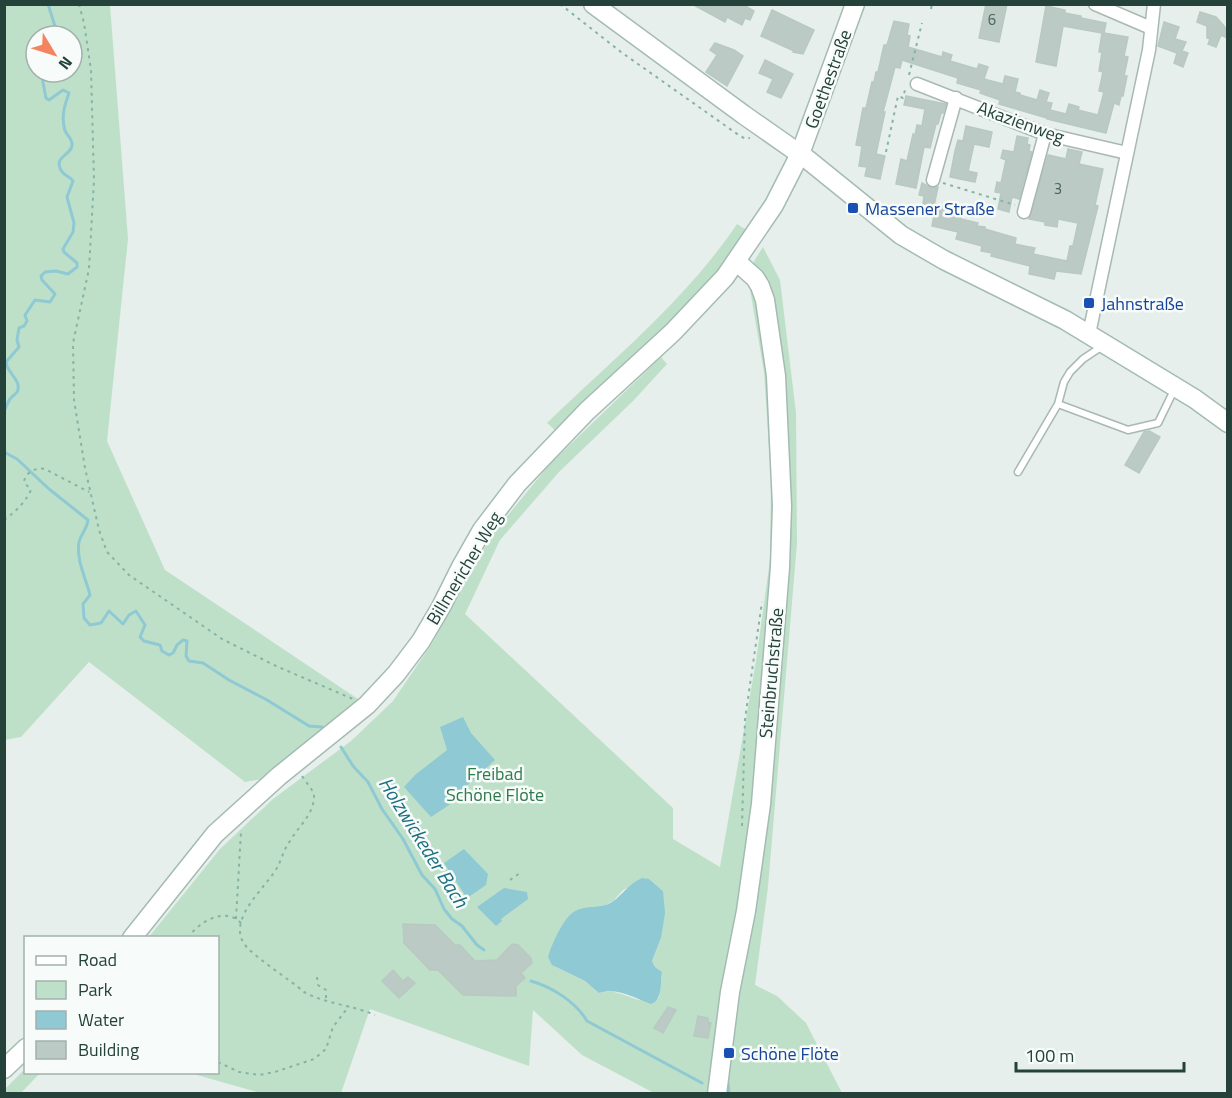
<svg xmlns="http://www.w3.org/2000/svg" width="1232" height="1098" viewBox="0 0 1232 1098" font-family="'Titillium Web',sans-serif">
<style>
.green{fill:#bfe0c8;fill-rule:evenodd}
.water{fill:#8ec9d4}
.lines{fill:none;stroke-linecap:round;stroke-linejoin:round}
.stream{stroke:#8ec9d4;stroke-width:3}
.building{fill:#bbcac4;stroke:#b8c9c2;stroke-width:1.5}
.lane-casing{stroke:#a8b8b2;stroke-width:9}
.street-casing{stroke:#a8b8b2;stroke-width:15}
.secondary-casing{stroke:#a4bbb3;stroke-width:21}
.path{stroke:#86b3a5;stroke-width:2;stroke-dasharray:3 4.5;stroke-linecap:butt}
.lane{stroke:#fff;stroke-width:6}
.street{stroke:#fff;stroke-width:12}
.secondary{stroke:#fff;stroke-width:18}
.transit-dot{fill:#1a4fb4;stroke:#f7fbf9;stroke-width:2}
.labels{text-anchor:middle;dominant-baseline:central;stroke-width:5;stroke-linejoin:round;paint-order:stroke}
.number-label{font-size:15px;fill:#4a645c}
.street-label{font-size:18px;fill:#24423a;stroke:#f7fbf9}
.transit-label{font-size:18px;fill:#164399;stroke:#f7fbf9;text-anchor:start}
.park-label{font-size:18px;fill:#2d7a4b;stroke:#f7fbf9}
.water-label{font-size:20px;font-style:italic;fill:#1c6f80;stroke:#f7fbf9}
</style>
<rect width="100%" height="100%" fill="#e6efeb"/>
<path class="green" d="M5,5h105l18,234 -21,202 58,129 202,135 -88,71 -34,6 -156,-120 -68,75 -16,3zM36,36h36v36h-36z
M737,224l11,7 -29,40 -50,57 -112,104 -10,-9c65,-63 139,-123 190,-199z
M763,247l17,33 16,133 1,130 -29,344 -13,98 22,11 29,27 36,70h-188l-72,-38 -49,-45 -4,56 -159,-57 -29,84h-81l-70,-20 28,-1v-134h-70l72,-89 53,-50 78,-58 42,-40 40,-59 58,-106 58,-71 112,-108 6,7 -33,36 -75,72 -59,68 -35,74 208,194v31l47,28 36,-206 14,-101 1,-81 -7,-107 -14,-83 4,-28zM649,879l14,12 -2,47 -9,23 3,6 7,5 -3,26c-6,1 -14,3 -20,2 -14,-4 -25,-12 -40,-7l-14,-12 -29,-14 19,-56 30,-6 8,-4 10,-11z
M25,1069l1,3 14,1 -19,20h-16v-4z"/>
<path class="water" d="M463,717l8,16 24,27 -42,38 2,3 -24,16 -27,-30 11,-12 32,-25 -7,-23z
M464,849l24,25 -2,11 -19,13 -23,-35z
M642,878l7,1 14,12 2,22 -4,25 -9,23 3,6 7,5c-2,11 1,28 -11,32 -17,-6 -34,-17 -52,-11l-14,-12 -33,-16 -4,-8c4,-13 15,-39 27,-46 11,-6 26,-2 37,-9 12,-8 15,-17 30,-24z
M504,888l23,4 1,7 -27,20 1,2 -6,5 -19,-19z"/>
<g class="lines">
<path class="stream" d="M48,4l10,32
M4,412c2,-4 3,-9 6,-13 2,-3 5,-4 7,-7 6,-11 -11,-20 -11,-30l13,-15 -2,-7 2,-12 5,-2 3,-5 -2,-6 10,-15 15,2 5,-8 -13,-14 -1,-4 4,-4 11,-1 12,3 9,-7v-4l-13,-11 -1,-3 10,-17 1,-9 -7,-26 6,-16c-4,-5 -11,-6 -13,-13 -5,-12 13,-14 12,-24 0,-5 -5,-9 -7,-13 -4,-14 -1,-24 4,-38l-6,-3 -14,10 -3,-2 -5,-26
M4,452l13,7 32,30 39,31c-1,9 -7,14 -9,22 -3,19 7,36 11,53l-7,9 1,14 6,7 11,-2 8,-12 14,13 6,-9 7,-4 9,14 -5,12 4,4 16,4 2,6 7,4 4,-2 4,-8 6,-5 4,1 -1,15 3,5 14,2 26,17 38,20 42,26 13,1
M341,747l12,19 15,16 14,27 21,30 19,36 13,14 9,20 8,10 10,7 15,19 7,5
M531,981c21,6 45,21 56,40l115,62
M728,1084l1,10"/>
</g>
<path class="building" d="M692,4h50l12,7 -4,9 -5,-2 -3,7 -15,-8 -2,5z
M986,4h21l-8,38 -20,-4z
M1046,6l19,4v3l16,3v2l25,5 -2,10 24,4 -4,19 4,1 -4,19h3l-4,20h-2l-2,9 -5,-2 -8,30 -59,-14 1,-5 -1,4 -48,-14 1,-4 -20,-7 1,-3 -24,-7 1,-5 -56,-18 -2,8 -5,-1 -12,45h2l-9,42 9,2 -5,23 -15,-3 2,-9 -8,-1 3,-20 -6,-1 7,-37h3l6,-26h2l2,-10h2l6,-27h3l7,-24 15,3 -2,11 3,1 -2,11 34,10 1,-5 9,3 -2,6 27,8 2,-5 9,3 -4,12 19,5 2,-8 13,3 -3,13 5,1v2l17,5 3,-10 9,3 -3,9 6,1 -2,7 16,4 3,-10 10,3 -1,3 20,5 6,-23 -5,-1 4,-19 -4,-1 3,-19h-3l3,-19 -39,-7 -7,40 -20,-4z
M772,10l42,20 -11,24 -10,-2 1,-1 -33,-15z
M1200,12l16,5 9,10 2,11 -6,-3 -5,12 -8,-3 2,-5 -3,-1v-12l-10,-4z
M1164,22l15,5 -4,12 11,3 -4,9 6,2 -5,14 -9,-4 3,-10 -19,-7z
M715,43l19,7 9,6 -16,30 -21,-14 11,-17 -7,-5z
M765,60l28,14 -12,24 -14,-6 6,-13 -14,-6z
M906,96l40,8 -3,9h-2l-3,11h-2l-6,24 -6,-1 -8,41 -20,-4 5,-25 6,2 6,-27 2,1 2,-10 5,1 3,-17 -21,-4z
M966,126l26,6 -3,15 -15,-3 -6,27 9,2 -2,9 -25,-5 5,-26 3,-11 5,1z
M1017,136l11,2 -1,6 3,1 -1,6 3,1 -13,47 -7,-2 -3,15 -11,-3 3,-16 -6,-1 2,-10 4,1 5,-23 -5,-2 2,-8 11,2z
M1068,149l14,3 -3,12 24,5 -8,36 3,1 -17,68 -25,-3 -2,8 -25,-5 1,-8 -39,-10 1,-3 -11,-2 1,-5 -26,-7 2,-7 -26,-6 4,-22 10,3 -1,4 16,4v4l17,4 -1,3 8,1v2l31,9 -1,6 20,4 -2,6 34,7 3,-15h3l5,-23 -20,-4 -1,8 -12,-2v-3l-16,-3 19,-64 18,4z
M922,183l9,5 7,-1 -4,19 -11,-2 1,-8 -5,-1z
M1149,431l11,6 -21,36 -14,-8 19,-33z
M403,924l32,1 20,20h5l15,16 22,-1 15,-16 6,1 13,13 1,5 -11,10 4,5 -9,8v10l-53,-1 -25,-25h-8l-26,-27z
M393,970l10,11 5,-4 7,6 -16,15 -17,-17z
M668,1007l8,3 -13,23 -9,-5z
M698,1016l10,2v4l3,1 -3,15 -14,-2z"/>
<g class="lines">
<g class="lane-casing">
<path id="lane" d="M1058,404l70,26 30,-7 17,-35
M1018,472l40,-68 6,-22 6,-10 13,-13 18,-12"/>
</g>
<g class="street-casing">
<path id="street" d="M1095,4l56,24
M917,84l128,50 82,19
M933,180l23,-82
M1024,212l21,-78
M1089,334l60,-284 5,-46"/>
</g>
<g class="secondary-casing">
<path id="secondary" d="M593,4l151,111 63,44 94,76 43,25 121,60 130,79 33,24
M132,938l83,-104 64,-58 88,-71 29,-31 25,-33 20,-34 20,-40 21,-37 35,-46 70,-73 86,-79 52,-55 49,-72 26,-51 55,-150
M4,1069l22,-21
M717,1094l13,-102 16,-81 15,-107 19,-237 2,-61 -6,-130 -11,-76 -5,-14 -5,-8 -19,-17"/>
</g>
<path class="path" d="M79,4l5,19 7,47 3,110 -5,89 -16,74 1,57 11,68 14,62 8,22 22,23 93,64 54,27 77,33
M560,4l61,48 119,84 6,3 4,-1
M931,9l1,-5
M909,75l13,-52
M886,152l12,-56 5,2 3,-12
M943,183l72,22
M4,520c12,-9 20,-16 27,-30l-7,-8c1,-9 11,-15 21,-13l44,23
M302,776l12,17c1,21 -14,31 -24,48 -6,8 -8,17 -12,25 -11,21 -49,50 -35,76 6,12 49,39 61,50 22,12 48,13 71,23
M742,826l3,-107 17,-117
M510,880l10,-7
M236,919l5,-88
M188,938c10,-16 37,-32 53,-15
M317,977l1,8 8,5v11
M218,1062l21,10 20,3 16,-3 39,-13 12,-10 7,-22 16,-21"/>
<use href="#lane" class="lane"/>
<use href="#street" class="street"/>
<use href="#secondary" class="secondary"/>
</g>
<g class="transit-dot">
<rect x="847" y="202" width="12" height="12" rx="3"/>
<rect x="1083" y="297" width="12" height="12" rx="3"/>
<rect x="723" y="1047" width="12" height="12" rx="3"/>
</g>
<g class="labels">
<g class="number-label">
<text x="992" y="19">6</text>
<text x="1058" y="188">3</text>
</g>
<g class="street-label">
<text transform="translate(828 79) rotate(-70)">Goethestraße</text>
<text transform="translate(1021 122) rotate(20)">Akazienweg</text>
<text transform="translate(464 568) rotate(-59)">Billmericher Weg</text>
<text transform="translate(771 673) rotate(-85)">Steinbruchstraße</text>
</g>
<g class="transit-label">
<text x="865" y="208">Massener Straße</text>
<text x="1101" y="303">Jahnstraße</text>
<text x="741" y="1053">Schöne Flöte</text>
</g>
<g class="park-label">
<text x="495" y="773">Freibad<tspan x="495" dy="21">Schöne Flöte</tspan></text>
</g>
<g class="water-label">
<text transform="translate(424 842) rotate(58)">Holzwickeder Bach</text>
</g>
</g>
<rect width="1232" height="1098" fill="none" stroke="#24423a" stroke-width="12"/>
<rect x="24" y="936" width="195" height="138" fill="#f7fbf9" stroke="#a3b1ad" stroke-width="1.5"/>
<rect x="36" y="956" width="30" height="9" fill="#ffffff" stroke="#a3b1ad" stroke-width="1.5"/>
<text x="78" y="966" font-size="18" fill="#24423a">Road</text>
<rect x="36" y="981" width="30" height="18" fill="#bfe0c8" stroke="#a3b1ad" stroke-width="1.5"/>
<text x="78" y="996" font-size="18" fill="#24423a">Park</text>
<rect x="36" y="1011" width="30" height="18" fill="#8ec9d4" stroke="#a3b1ad" stroke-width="1.5"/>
<text x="78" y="1026" font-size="18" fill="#24423a">Water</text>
<rect x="36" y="1041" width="30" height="18" fill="#bbcac4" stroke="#a3b1ad" stroke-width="1.5"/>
<text x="78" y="1056" font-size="18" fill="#24423a">Building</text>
<g transform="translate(54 54) rotate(128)"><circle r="28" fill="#f7fbf9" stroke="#a3b1ad" stroke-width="1.5"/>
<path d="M0-4.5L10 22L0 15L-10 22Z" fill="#f4845f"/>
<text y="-9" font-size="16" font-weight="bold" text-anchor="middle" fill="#24423a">N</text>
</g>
<path d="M1016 1062v9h168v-9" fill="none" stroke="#24423a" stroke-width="3"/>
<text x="1025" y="1062" font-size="18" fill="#24423a" stroke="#f7fbf9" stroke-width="4.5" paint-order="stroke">100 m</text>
</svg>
